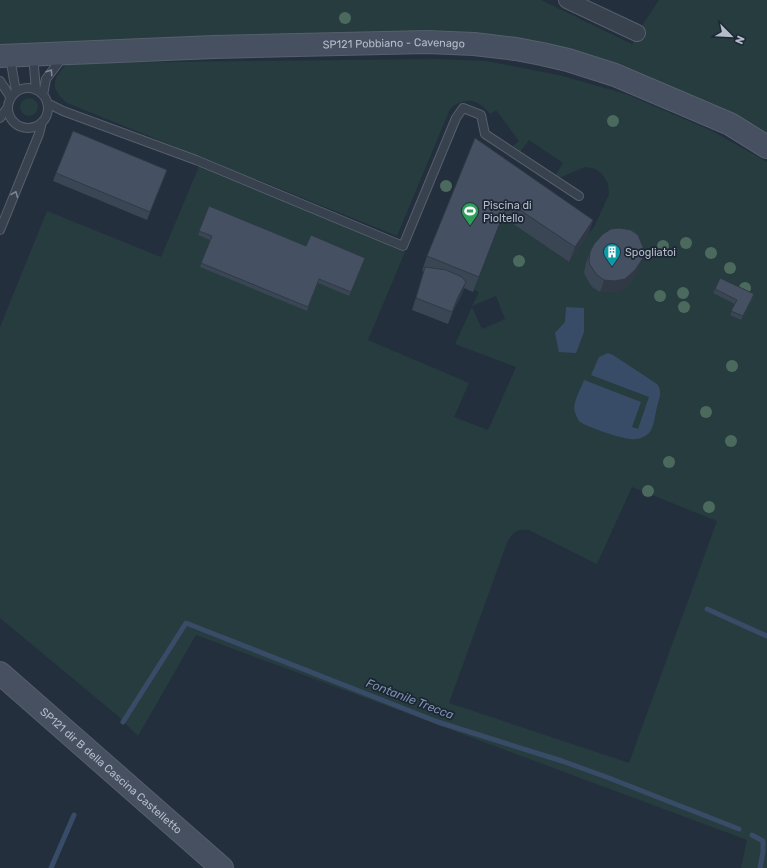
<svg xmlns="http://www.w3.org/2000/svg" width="767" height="868" viewBox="0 0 767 868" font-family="Rubik,sans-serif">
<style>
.green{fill:#263c3f;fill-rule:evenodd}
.water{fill:#394c67}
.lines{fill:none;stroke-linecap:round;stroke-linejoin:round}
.stream{stroke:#394c67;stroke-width:5}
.lane-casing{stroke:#565f6c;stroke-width:10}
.street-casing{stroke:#565f6c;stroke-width:18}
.secondary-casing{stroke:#565f6c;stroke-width:24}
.lane{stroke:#38414e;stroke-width:8}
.street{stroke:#38414e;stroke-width:16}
.secondary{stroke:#465061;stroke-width:22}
.tree{fill:#4b6a5d}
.wall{fill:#3b4654}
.shaded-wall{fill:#303945}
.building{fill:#455162;stroke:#303945}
.oneway{stroke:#7c8592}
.labels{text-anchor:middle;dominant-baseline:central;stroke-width:3.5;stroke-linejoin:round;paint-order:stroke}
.street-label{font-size:11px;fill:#b4bcc9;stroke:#1d2633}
.poi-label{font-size:11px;fill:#b4bcc9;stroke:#1d2633;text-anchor:start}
.water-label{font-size:12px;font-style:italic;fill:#7c92b1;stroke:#1d2633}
</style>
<rect width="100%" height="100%" fill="#242f3e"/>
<path class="green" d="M0,0h541l91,44 -1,3 6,-14 22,-33h108v135l-242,-92 -525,6z
M436,59l50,2 73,14 67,19 86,37 55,31v706h-26l6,-28 -551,-205 -58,101 -20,-20 -118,-98v-291l47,-116 114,46 39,-93 205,88 -37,88 101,43 -15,34 34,13 28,-63 -61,-23 17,-37 10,22 23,-10 -9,-23 -24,10 7,-14 -5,-2 29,-73 66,45 26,-37 14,-31 -1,-10 -5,-9 -7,-6 -11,-2 -26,11 -4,-2 8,-13 -34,-23 -9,12 -7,-6 6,-5 -23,-31 -6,4c-12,-15 -24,-18 -40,-5l-53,127 -330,-133c-18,-16 -15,-24 1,-40zM632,487l85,34 -88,242 -180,-60 58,-160c6,-11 9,-14 22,-13l68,34z
M20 107a9 9 0 1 1 18 0a9 9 0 1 1-18 0Z"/>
<path class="water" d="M566,307l18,1v24l-8,21 -17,-1 -4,-19 10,-11z
M608,353l5,2 44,29c6,7 2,15 0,23 -2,7 -3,21 -8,26 -4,4 -12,7 -18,6 -9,0 -45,-12 -52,-18 -2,-3 -3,-6 -4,-9 -3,-9 6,-23 9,-32l57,22 -9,25 6,2 11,-32 -58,-22 8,-18z"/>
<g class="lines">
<path class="stream" d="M707,609l60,27
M123,722l63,-99 252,99 124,39 47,17 130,51
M752,835l11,6v11l-3,16
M51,868l23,-53"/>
<g class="lane-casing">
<path id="lane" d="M33,55l3,35
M10,57l6,35
M0,81l11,17
M8 108a20 20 0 1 1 40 0a20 20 0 1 1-40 0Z
M43,95l3,-16 16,-21
M47,103l16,8 133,49 207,86 53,-128 7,-10 18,7 4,19 94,62
M0,118l8,-11
M0,230l39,-96 3,-12"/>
</g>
<g class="street-casing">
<path id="street" d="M567,0l70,33"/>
</g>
<g class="secondary-casing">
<g id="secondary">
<path id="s1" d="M0,56l214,-9 213,-5 47,2 42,5 26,5 26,6 47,15 115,49 37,23"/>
<path id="s2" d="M0,673l222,195"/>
</g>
</g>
<use href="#lane" class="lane"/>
<use href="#street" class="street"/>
<use href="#secondary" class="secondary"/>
</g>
<g class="tree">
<circle cx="345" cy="18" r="6"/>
<circle cx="613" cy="121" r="6"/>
<circle cx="446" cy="186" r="6"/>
<circle cx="686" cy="243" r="6"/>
<circle cx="663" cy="246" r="6"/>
<circle cx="711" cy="253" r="6"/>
<circle cx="519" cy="261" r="6"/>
<circle cx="730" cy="268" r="6"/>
<circle cx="745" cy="288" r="6"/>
<circle cx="683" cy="293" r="6"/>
<circle cx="660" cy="296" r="6"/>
<circle cx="684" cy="307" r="6"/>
<circle cx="732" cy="366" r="6"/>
<circle cx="706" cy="412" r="6"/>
<circle cx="731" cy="441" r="6"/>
<circle cx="669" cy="462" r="6"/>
<circle cx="648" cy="491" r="6"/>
<circle cx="709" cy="507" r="6"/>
</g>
<path class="wall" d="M475,138l118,82 -5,15 -19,27 -66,-45 -30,75 -9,-4 -2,6 -8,15 -6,15 -36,-14 12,-38 -2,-1 5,-15z
M167,170l-20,50 -94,-39 3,-8z
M209,206l97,40 59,12 -16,38 -31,-13 -11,28 -107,-44 10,-27 -12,-5z
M590,252l48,18 -7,12 -11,9 -10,1h-10l-8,-5 -6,-10 -2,-4 2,-10z
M715,289l38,9 -12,22 -11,-5 5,-11 -22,-11z"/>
<path class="shaded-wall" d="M508,202l-5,15 -30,75 6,-15z
M593,220l-5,15 -19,27 6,-15z
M643,258l-5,12 -7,12 -11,9 -10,1h-10l4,-12z
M466,282l-4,12 -8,15 -6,15 10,-27z"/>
<path class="building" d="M73,131l94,39 -17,42 -94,-39z
M475,138l118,82 -18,27 -67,-45 -29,75 -52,-21z
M209,206l97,40 5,-11 54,23 -14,34 -32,-13 -11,28 -107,-44 11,-27 -13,-5z
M619,228l12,2 7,5 5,12v11l-8,12 -10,9 -11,2 -10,-1 -7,-5 -7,-10 -1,-4 1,-9 4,-8 9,-10 8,-5z
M425,267l21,3 16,7 4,5 -8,15 -6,15 -36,-14z
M720,278l34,16 -11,22 -12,-5 6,-11 -22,-11z"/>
<defs><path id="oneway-chevron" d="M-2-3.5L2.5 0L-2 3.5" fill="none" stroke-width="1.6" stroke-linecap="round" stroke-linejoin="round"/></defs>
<g class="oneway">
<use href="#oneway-chevron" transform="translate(50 72) rotate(-56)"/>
<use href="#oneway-chevron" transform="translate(15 194) rotate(-68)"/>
</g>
<defs>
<g id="stadium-pin" transform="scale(0.9)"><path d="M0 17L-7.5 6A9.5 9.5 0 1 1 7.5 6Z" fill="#2e9e5b" stroke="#1d2633"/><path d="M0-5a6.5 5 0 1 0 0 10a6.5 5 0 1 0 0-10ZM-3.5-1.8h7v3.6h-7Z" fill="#fff"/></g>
<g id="building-pin" transform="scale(0.9)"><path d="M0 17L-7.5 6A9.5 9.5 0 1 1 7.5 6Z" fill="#0f9aa8" stroke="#1d2633"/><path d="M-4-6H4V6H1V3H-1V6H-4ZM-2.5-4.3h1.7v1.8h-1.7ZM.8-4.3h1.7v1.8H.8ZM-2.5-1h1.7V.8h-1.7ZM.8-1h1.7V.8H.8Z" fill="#fff"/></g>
</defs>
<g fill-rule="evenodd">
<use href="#stadium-pin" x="470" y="211"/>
<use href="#building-pin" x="612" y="252"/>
</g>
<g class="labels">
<g class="street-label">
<text stroke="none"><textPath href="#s1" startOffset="394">SP121 Pobbiano - Cavenago</textPath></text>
<text stroke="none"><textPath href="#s2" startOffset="148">SP121 dir B della Cascina Castelletto</textPath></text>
</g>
<g class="poi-label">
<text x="483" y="205">Piscina di<tspan x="483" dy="13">Pioltello</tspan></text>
<text x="625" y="252">Spogliatoi</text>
</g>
<g class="water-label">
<text transform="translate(410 699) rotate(21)">Fontanile Trecca</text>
</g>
</g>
<g transform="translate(731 36) rotate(114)" stroke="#1d2633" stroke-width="3" paint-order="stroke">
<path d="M0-3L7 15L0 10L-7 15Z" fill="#b4bcc9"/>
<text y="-6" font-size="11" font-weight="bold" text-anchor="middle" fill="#b4bcc9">N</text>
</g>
</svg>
